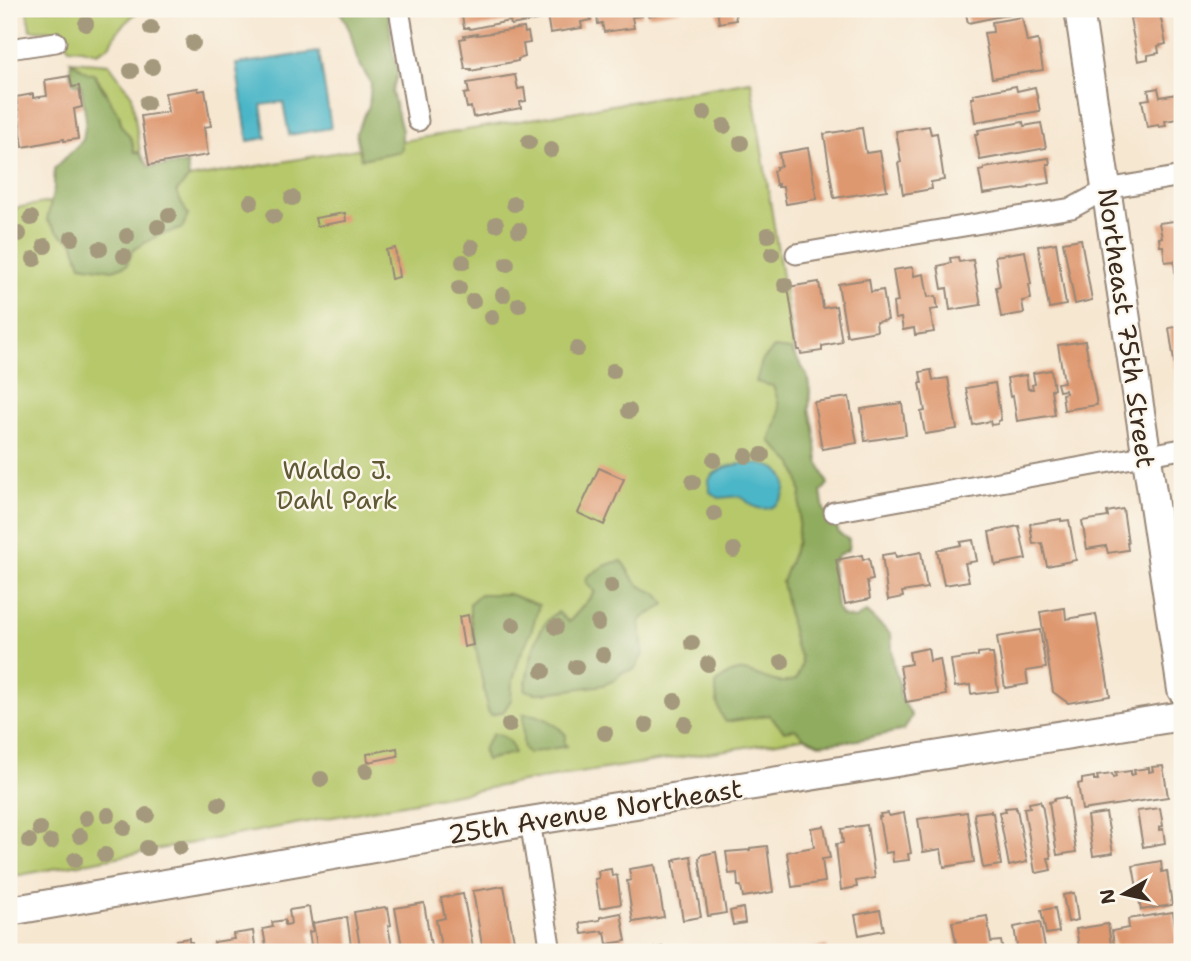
<svg xmlns="http://www.w3.org/2000/svg" width="1191" height="961" viewBox="0 0 1191 961" font-family="'Shantell Sans',sans-serif">
<style>
.green{fill:#b6c86b;stroke:#787944;stroke-width:2}
.forest{fill:#90ac5f;stroke:#666b3e;stroke-width:2}
.water{fill:#4bb6c7;stroke:#437072;stroke-width:2}
.building{fill:#de986f}
.lines{fill:none;stroke-linecap:round;stroke-linejoin:round}
.street-casing{stroke:#988878;stroke-width:23}
.secondary-casing{stroke:#988878;stroke-width:32}
.street{stroke:#fff;stroke-width:19}
.secondary{stroke:#fff;stroke-width:28}
.tree{fill:#a4997b}
.labels{text-anchor:middle;dominant-baseline:central;stroke-width:5;stroke-linejoin:round;paint-order:stroke}
.street-label{font-size:26px;fill:#3b2a1e;stroke:#fbf7ec}
.park-label{font-size:26px;fill:#605935;stroke:#fbf7ec}
</style>
<rect width="100%" height="100%" fill="#fbf7ec"/>
<filter id="ink" filterUnits="userSpaceOnUse"><feTurbulence type="fractalNoise" baseFrequency=".0143" numOctaves="2"/><feDisplacementMap in="SourceGraphic" scale="14" xChannelSelector="R" yChannelSelector="G"/><feConvolveMatrix kernelMatrix="1 2 1 2 8 2 1 2 1" color-interpolation-filters="sRGB"/></filter>
<filter id="wash" filterUnits="userSpaceOnUse"><feTurbulence type="fractalNoise" baseFrequency=".00686" numOctaves="4" result="noise"/><feDisplacementMap in="SourceGraphic" scale="28" xChannelSelector="R" yChannelSelector="G"/><feGaussianBlur stdDeviation="1.57" result="paint"/><feColorMatrix in="noise" values="0 0 0 0 0 0 0 0 0 0 0 0 0 0 0 0 0 1.4 0 .05"/><feComposite in="paint" operator="in"/></filter>
<g filter="url(#wash)">
<rect width="100%" height="100%" fill="#f6e7d1"/>
<path class="green" d="M27,9h113l-20,19 -12,19 -11,6 -16,-4 -12,-1 -11,-17 -28,-1z
M71,61l38,3 23,32 8,57 -6,-1 -2,-12 -10,-13 -3,-12 -6,-8 -7,-16 -13,-18 -4,1z
M751,81l103,649 -332,52 -513,95v-668z"/>
<path class="forest" d="M339,9h49l4,39 6,24 -6,20 10,39v20l-41,8 -5,-26 13,-27 2,-22 -14,-25 -7,-28z
M71,61l18,13 4,-1 26,42 3,12 10,13 2,12 6,1 9,14 38,-3 2,14 -13,14 12,23 -6,14 -23,6 -26,15 -6,15 -14,5 -32,-5 -8,-24 -12,-6 -14,-15 7,-32v-19l29,-29 3,-21 -5,-34 -7,-1 -4,-11z
M774,348l16,2 8,10 9,15 3,16 -1,19 5,17 4,34 10,23 -7,8 3,18 11,13 4,10 10,7 -1,10 -10,5 -6,9 5,44 5,8 13,3 11,-7 25,22 2,29 6,20 1,13 12,20 -8,14 -46,10 -39,4 -15,-7 -9,-8 -11,2 -15,-16 -43,7c-9,-11 -10,-24 -10,-38 27,-26 35,-7 63,-2 5,1 11,-1 17,-2l6,-16 -1,-7 -6,-11 -13,-64 15,-40 4,-50 -3,-15 -5,-13 -23,-23c9,-26 13,-29 3,-55l-17,-4 6,-21z
M622,561c5,7 10,18 16,23 12,10 17,3 27,20 -10,10 -15,6 -25,17l3,33 -8,15 -14,4 -6,7 -12,5 -57,8h-11l-10,-3c3,-23 10,-67 33,-78l11,10 26,-30 -9,-9 1,-6c12,-8 21,-15 35,-16z
M480,594h29l30,11 -8,27 -12,26 -7,26 -1,16 -8,12 -12,3 -3,-4 -18,-94v-14z
M523,714c17,-1 33,10 43,21l-2,8 3,3 -39,7 -4,-5 -1,-5z
M493,734c11,0 20,9 21,19l-28,7c-6,-11 0,-17 7,-26z"/>
<path class="water" d="M319,52l12,76 -42,7 -6,-33 -22,3 5,33 -18,3 -12,-77z
M748,463c9,1 20,1 28,6 20,13 5,45 -18,39 -7,-1 -11,-8 -18,-12l-21,2 -9,-6 -1,-12c7,-13 25,-15 39,-17z"/>
<g id="blocks">
<path class="building" d="M461,9h79l2,10 -31,6 -1,-4 -40,8 -1,-1h-5z
M546,9h43l2,11 -10,2 1,6 -32,5z
M596,9h45l1,7 -10,1 2,11 -30,4 -2,-9 -4,1z
M647,9h35v1l-34,6z
M717,9h17l2,11 -17,3z
M965,9h65v1l-62,13z
M1160,13l6,31 -8,2 1,7 -11,2v4l-10,2 -8,-43z
M1022,17l5,25 11,-2 5,30 -51,8 -8,-45 9,-1 -1,-10z
M524,28l1,5 3,-1 2,11 -7,1 2,13 -7,2v2l-37,7v1l-10,2v-2h-6l-5,-30 5,-1 -1,-2 13,-2v1z
M515,75l3,14 6,-1 2,13 -6,1 1,6 -48,9 -2,-10 -4,1 -3,-14 5,-1 -2,-10z
M70,76l2,11 7,-1 3,21 -8,2 4,30 -14,2v-2l-41,8 -7,-50 17,-3v4l14,-2 -2,-16z
M1016,86l1,5 18,-4 5,24 -65,11 -4,-24h3l-1,-4z
M198,88v3l7,-1 6,36 -7,1 4,28 -59,10 -8,-49 27,-4 -3,-19z
M1158,88l2,9 22,-4v21l-5,1 1,4 -13,2 1,5 -7,1 -1,-2 -11,2 -5,-27 8,-1 -2,-9z
M1023,122l1,4 17,-3 5,25 -66,12 -5,-26h4l-1,-4z
M929,126l2,8 6,-1 7,47 -13,2 1,7 -29,5 -5,-31 3,-1 -5,-31z
M862,128l4,25 14,-2 7,39 -53,8 -10,-64z
M808,148l9,51 -31,5 -3,-17h-5v-3l-2,1 -3,-14 3,-1v-3l5,-1 -2,-13z
M1049,158l1,6h-3l3,19 -21,3v2l-12,2 -1,-1 -33,5 -4,-23 5,-1v-2z
M345,213l1,8 -29,5 -2,-8z
M1182,220v59l-6,1 -2,-19 -9,1 -2,-16h-3l-1,-8 3,-1 -3,-14z
M1081,239l11,61 -17,4 -12,-62z
M1056,243l10,62 -17,3 -11,-62z
M395,248l4,29 -8,2 -5,-29z
M1025,251l6,33h-2l2,15 -9,2 2,12 -23,4 -5,-30 4,-1 -5,-30z
M958,257l1,5 14,-2 8,45 -31,5 -3,-22 -5,1 -4,-23 13,-3 -1,-5z
M913,267l1,9 10,-2 4,23 8,-1 2,13 -8,1 4,22 -19,3 -1,-7 -11,2 -2,-12 -6,1 -2,-16 5,-1 -5,-32z
M869,279l2,13 12,-2 5,30 -12,2 1,9 -30,5 -9,-52z
M819,282l4,26 13,-2 6,36 -20,4v5l-21,3 -1,-4h-2l-10,-63z
M1182,326v74l-2,1 -11,-73z
M1085,341l12,64 -33,5 -2,-16 4,-1 -1,-3 -6,1 -2,-8 7,-1 -6,-37z
M931,370l2,10 15,-2 9,51 -32,5 -4,-22 4,-1 -5,-28h2l-2,-11z
M1051,370l3,19 -3,1 4,25 -38,6 -4,-25 -3,1 -3,-19 19,-3 2,14h5l-1,-4 3,-1 -2,-11z
M995,383l6,37 -3,1v3l-7,1 -1,-4 -17,4 -7,-37z
M849,397l8,46 -35,6 -8,-47z
M902,403l4,32 -41,6 -4,-32z
M599,468l25,11 -20,46 -26,-12z
M1123,509l5,34h-1l1,7 -20,3 -2,-7 -19,3 -5,-28 26,-4 -1,-5z
M1061,519v2l8,-1 7,40 -29,6 -5,-23 -9,1 -3,-20z
M1019,526l7,33 -31,6 -6,-33z
M973,540l4,21 -12,2 4,18 -25,4 -7,-35 24,-5 -1,-3z
M921,552l6,36 -25,4 1,5 -15,3 -6,-45 13,-2 1,4z
M862,555l1,5 6,-2 4,22 -6,1 3,18 -25,5 -9,-44z
M1065,608l1,11 30,-5 14,82 -42,7 -15,-11 -13,-80z
M468,615l5,30 -9,2 -5,-30z
M1040,630l6,38 -20,3 2,13 -23,4 -8,-51z
M928,648l2,13 10,-2 6,36 -40,7 -6,-36 11,-2 -2,-12z
M988,652l1,2h4l5,37 -21,3 -1,-1 -5,1 -1,-9 -15,2 -4,-27 27,-4v-3z
M397,748l1,8 -30,6 -1,-8z
M1163,766l5,31 -86,13 -4,-26 4,-1v-4l12,-2v3h4l-1,-4 15,-2 1,4 3,-1 -1,-4 16,-2v4l4,-1 -1,-4 15,-2v4l4,-1 -1,-4z
M1065,797v2h3l8,53 -19,3 -8,-53 5,-1v-2z
M1040,801l1,3h1l9,54h-3l3,12 -14,3 -2,-1 -11,-64 6,-1 -1,-4z
M1016,807v2h1l10,53 -18,4 -10,-54 7,-1 -1,-3z
M1160,808l3,18 -4,1v3l4,-1 2,14 -22,4 -6,-36z
M991,811v2h2l8,52 -18,3 -9,-52 1,-3z
M967,812l7,50 -30,5 -3,-18 -18,3 -5,-33z
M888,813l1,3 15,-3 7,40 -3,1 1,6 -16,2 -1,-10 -7,1 -6,-36h2l-1,-3z
M1106,813l7,40 -20,3 -6,-40z
M867,825l8,53 -19,3 1,6 -16,3 -5,-46 7,-1 -2,-14z
M824,826l6,32 -8,1 3,23 -33,5 -5,-35 27,-5 -3,-19z
M767,846l6,46 -30,5 -2,-11h-3l-1,-13 -8,1 -3,-22 24,-2v-2z
M716,852l10,61 -18,3 -9,-58 2,-1v-2z
M691,856l10,61 -18,3 -10,-59h3l-1,-2z
M1161,861l1,11 5,-1 5,34 -31,5 -8,-44z
M655,865l9,52 -31,5 -6,-41 4,-1 -2,-11z
M611,869l1,7 5,-1 4,29 -21,4 -5,-29 4,-1 -1,-7z
M504,886l12,66h-33l-10,-61z
M1074,893l4,27 -10,2 -5,-27z
M463,894l11,58h-32l-6,-32 9,-2 -4,-20z
M424,903l8,49h-29l-8,-44z
M309,907l4,24 -4,1 3,20h-45l-4,-23 10,-2 -1,-5 13,-2v5l6,-1 -2,-14z
M385,907l1,2 2,-1 3,17 -3,1 5,26h-32l-7,-40z
M743,908l2,15 -12,2 -3,-14z
M1055,908l4,24 -13,2 -5,-24z
M880,910l4,20 -25,5 -4,-20z
M1173,912l5,32 -30,5 1,3h-34l-3,-21 17,-3 -1,-9z
M621,913l5,28 -19,3 -2,-12 -3,1v-2l-20,3 -2,-11 20,-3v-3z
M987,916l4,26 10,-1 2,11h-44l-1,-4h-1l-5,-26z
M347,917l5,35h-34l-5,-29z
M1040,922l6,30h-28l-4,-25z
M1108,924l4,28h-32l-4,-23z
M253,931l3,21h-40l-2,-10 20,-3 -1,-5z
M189,938v4h3l2,10h-19l-1,-7 3,-1 -1,-4z
M827,946l1,6h-27l-1,-1z
M662,947l1,5h-15l-1,-2z"/>
</g>
</g>
<g filter="url(#ink)">
<use href="#blocks" fill-opacity="0" stroke="#988878" stroke-width="2"/>
<g class="lines">
<g class="street-casing">
<path id="street" d="M399,9l19,112
M9,49l47,-7
M796,254l276,-46 35,-19 75,-13
M834,512l348,-63
M530,821l21,131"/>
</g>
<g class="secondary-casing">
<path id="secondary" d="M1079,9l103,681
M9,911l521,-90 652,-105"/>
</g>
<use href="#street" class="street"/>
<use href="#secondary" class="secondary"/>
</g>
<g class="tree">
<circle cx="86" cy="24" r="8"/>
<circle cx="151" cy="28" r="8"/>
<circle cx="193" cy="43" r="8"/>
<circle cx="152" cy="67" r="8"/>
<circle cx="131" cy="71" r="8"/>
<circle cx="147" cy="103" r="8"/>
<circle cx="704" cy="113" r="8"/>
<circle cx="724" cy="126" r="8"/>
<circle cx="529" cy="142" r="8"/>
<circle cx="741" cy="143" r="8"/>
<circle cx="551" cy="150" r="8"/>
<circle cx="292" cy="198" r="8"/>
<circle cx="251" cy="202" r="8"/>
<circle cx="514" cy="204" r="8"/>
<circle cx="169" cy="215" r="8"/>
<circle cx="274" cy="216" r="8"/>
<circle cx="31" cy="218" r="8"/>
<circle cx="496" cy="224" r="8"/>
<circle cx="158" cy="227" r="8"/>
<circle cx="519" cy="230" r="8"/>
<circle cx="19" cy="234" r="8"/>
<circle cx="768" cy="235" r="8"/>
<circle cx="127" cy="236" r="8"/>
<circle cx="72" cy="238" r="8"/>
<circle cx="45" cy="246" r="8"/>
<circle cx="472" cy="247" r="8"/>
<circle cx="100" cy="249" r="8"/>
<circle cx="772" cy="254" r="8"/>
<circle cx="124" cy="256" r="8"/>
<circle cx="34" cy="259" r="8"/>
<circle cx="463" cy="262" r="8"/>
<circle cx="507" cy="264" r="8"/>
<circle cx="785" cy="285" r="8"/>
<circle cx="459" cy="288" r="8"/>
<circle cx="503" cy="295" r="8"/>
<circle cx="473" cy="301" r="8"/>
<circle cx="519" cy="305" r="8"/>
<circle cx="492" cy="317" r="8"/>
<circle cx="577" cy="349" r="8"/>
<circle cx="613" cy="371" r="8"/>
<circle cx="629" cy="411" r="8"/>
<circle cx="762" cy="455" r="8"/>
<circle cx="746" cy="456" r="8"/>
<circle cx="714" cy="460" r="8"/>
<circle cx="693" cy="482" r="8"/>
<circle cx="714" cy="514" r="8"/>
<circle cx="734" cy="550" r="8"/>
<circle cx="611" cy="586" r="8"/>
<circle cx="598" cy="623" r="8"/>
<circle cx="513" cy="625" r="8"/>
<circle cx="556" cy="627" r="8"/>
<circle cx="692" cy="643" r="8"/>
<circle cx="603" cy="655" r="8"/>
<circle cx="782" cy="662" r="8"/>
<circle cx="708" cy="664" r="8"/>
<circle cx="576" cy="667" r="8"/>
<circle cx="543" cy="671" r="8"/>
<circle cx="675" cy="701" r="8"/>
<circle cx="685" cy="724" r="8"/>
<circle cx="509" cy="725" r="8"/>
<circle cx="646" cy="725" r="8"/>
<circle cx="605" cy="733" r="8"/>
<circle cx="366" cy="771" r="8"/>
<circle cx="321" cy="779" r="8"/>
<circle cx="219" cy="804" r="8"/>
<circle cx="108" cy="815" r="8"/>
<circle cx="147" cy="815" r="8"/>
<circle cx="86" cy="818" r="8"/>
<circle cx="124" cy="828" r="8"/>
<circle cx="40" cy="829" r="8"/>
<circle cx="80" cy="836" r="8"/>
<circle cx="29" cy="841" r="8"/>
<circle cx="51" cy="842" r="8"/>
<circle cx="180" cy="847" r="8"/>
<circle cx="147" cy="848" r="8"/>
<circle cx="105" cy="855" r="8"/>
<circle cx="75" cy="860" r="8"/>
</g>
</g>
<g class="labels">
<g class="street-label">
<text transform="translate(1127 328) rotate(82)">Northeast 75th Street</text>
<text transform="translate(595 811) rotate(-9)">25th Avenue Northeast</text>
</g>
<g class="park-label">
<text x="337" y="469">Waldo J.<tspan x="337" dy="30">Dahl Park</tspan></text>
</g>
</g>
<rect width="1191" height="961" fill="none" stroke="#fbf7ec" stroke-width="35"/>
<g transform="translate(1124 894) rotate(261)" stroke="#fbf7ec" stroke-width="5" paint-order="stroke">
<path d="M0-5L12 26L0 18L-12 26Z" fill="#3b2a1e"/>
<text y="-10" font-size="19" font-weight="bold" text-anchor="middle" fill="#3b2a1e">N</text>
</g>
</svg>
